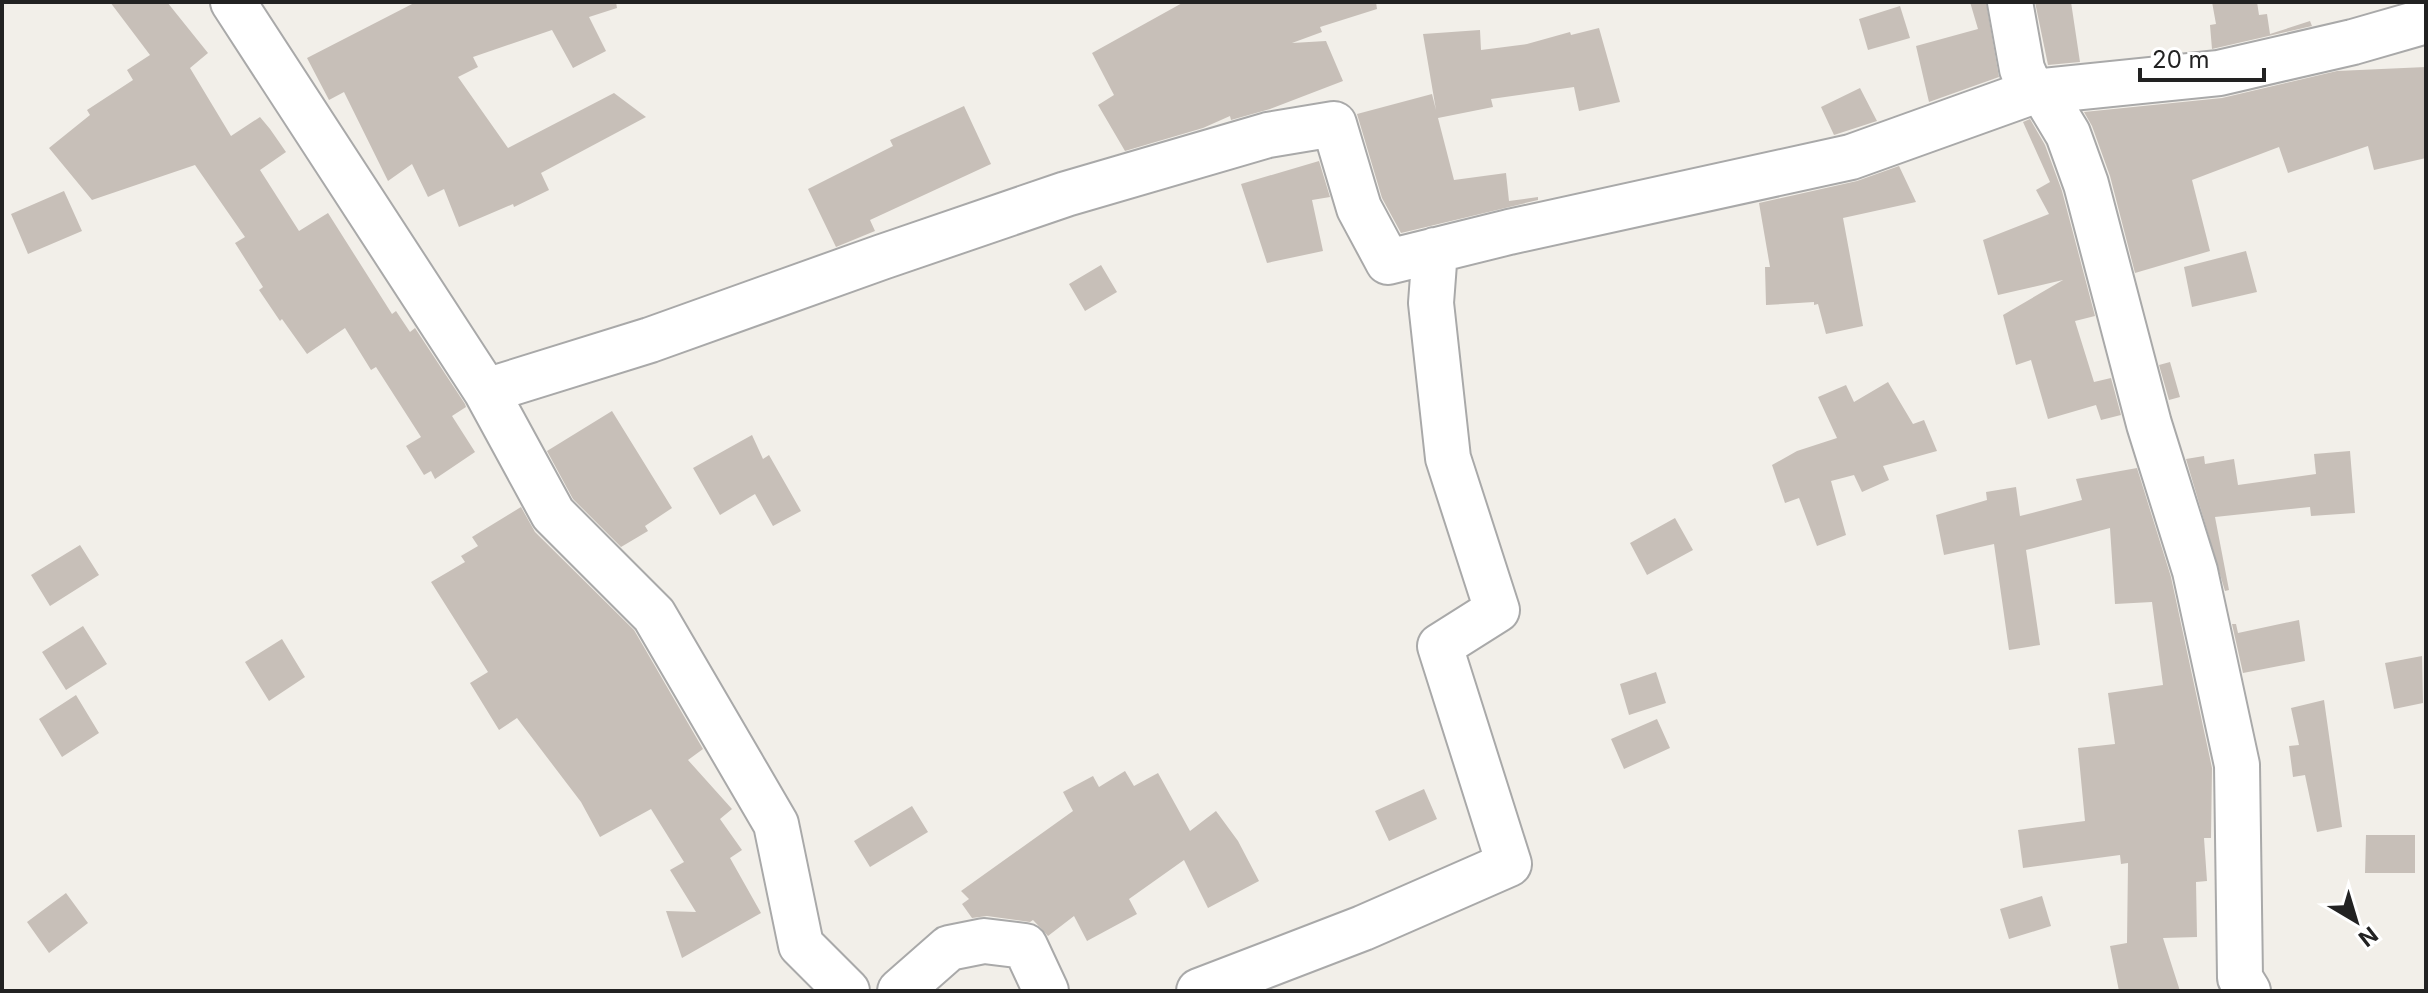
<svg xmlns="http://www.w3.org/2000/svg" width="2428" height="993" viewBox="0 0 2428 993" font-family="Inter,sans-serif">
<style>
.building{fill:#c7bfb8}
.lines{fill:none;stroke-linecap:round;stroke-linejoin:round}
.minor-casing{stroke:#a9a9a9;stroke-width:48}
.minor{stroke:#fff;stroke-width:44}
</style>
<rect width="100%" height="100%" fill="#f2efe9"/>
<path class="building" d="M110,2h57l41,51 -18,15 41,68 29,-19 10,12 16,23 -26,18 39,61 29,-18 64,101 4,-3 14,21 5,-4 50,76 1,3 -14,9 23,36 -40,27 -4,-8 -7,4 -18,-29 15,-9 -45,-70 -5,3 -26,-42 -38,26 -25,-35 -2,2 -21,-31 4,-3 -28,-44 10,-6 -50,-72 -103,35 -43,-52 41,-33 -3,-5 46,-30 -6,-10 23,-15z
M416,2h200l1,6 -28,9 17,34 -33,17 -21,-38 -79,27 5,10 -20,10 50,71 106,-55 32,24 -105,56 8,17 -35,17 -1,-3 -54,23 -15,-38 -16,8 -16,-33 -24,17 -44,-89 -15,8 -22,-42z
M1184,2h192l1,7 -57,18 2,5 -30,11 34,-2 17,40 -73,28 -39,11 -1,-4 -27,12 -78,23 -27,-46 16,-10 -22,-42z
M1970,2h16l13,75 -70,25 -13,-56 62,-17z
M2035,2h36l9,60 -32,3z
M2212,2h45l2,13 8,-1 3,20 40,-13 2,5 -100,23 -2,-24 6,-1z
M1900,6l10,32 -42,12 -9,-31z
M1599,28l21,74 -41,9 -5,-24 -83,12 2,8 -55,11 16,62 52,-7 3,28 29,-4v3l-137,33 -19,-35 -25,-84 75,-20 4,16 -13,-76 57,-4 1,20 46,-6 43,-12 1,3z
M2426,67v91l-52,12 -6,-24 -80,27 -9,-26 -87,33 18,71 -75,22 -25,-97 -18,-50 -8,-14 138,-14 115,-27z
M1860,88l17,33 -43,14 -13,-28z
M964,106l27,58 -121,56 5,11 -39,16 -28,-58 85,-43 -3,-6z
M2030,119l15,26 17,46 33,125 -20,5 19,61 17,-4 10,37 -20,5 -5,-15 -48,14 -17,-59 -15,5 -13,-50 60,-35 -65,15 -15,-55 66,-26 -13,-24 14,-8 -27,-60z
M1319,161l11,36 -18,3 11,51 -56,12 -26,-79z
M1899,166l17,36 -73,16 20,108 -37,8 -8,-30 -4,1v-3l-48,3 -1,-38h5l-11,-64 98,-22z
M64,191l18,40 -54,23 -17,-40z
M2246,251l11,41 -65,15 -8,-40z
M1101,265l16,27 -32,19 -16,-27z
M2170,362l10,35 -11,3 -10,-35z
M1888,382l25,42 11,-4 13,31 -54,15 6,14 -27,12 -8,-17 -23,6 15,54 -29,11 -18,-48 -14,5 -13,-38 25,-14 40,-13 -19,-41 28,-12 8,17z
M612,411l60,97 -27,18 3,5 -27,16 -48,-48 -26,-48z
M752,435l11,24 6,-4 32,56 -28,15 -18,-32 -35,21 -27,-47z
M2350,451l5,62 -44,3 -1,-9 -95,10 14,73 -4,1 -39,-132 18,-3 1,8 29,-5 4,26 78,-11 -2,-20z
M2137,468l34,109 41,191 -1,70h-7l3,43 -11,1 1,55 -34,1 17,53h-61l-9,-45 17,-3 1,-80 -7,1 -1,-9 -97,13 -5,-38 67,-9 -7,-73 37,-4 -7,-51 55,-8 -11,-83 -37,2 -5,-76 -84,22 14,95 -31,5 -15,-106 -50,11 -8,-40 51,-15 -1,-8 30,-5 4,29 62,-16 -6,-21z
M521,507l14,25 99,98 69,119 -15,11 44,49 -12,10 22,31 -12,8 31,55 -79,45 -16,-47 30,1 -26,-42 14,-8 -33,-53 -51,28 -19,-35 -64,-84 -18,12 -29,-47 18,-11 -57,-90 34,-20 -4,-6 17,-10 -6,-9z
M1675,518l18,32 -46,25 -17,-32z
M80,545l19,30 -49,31 -19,-31z
M2299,620l6,41 -62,12 -11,-49h4l2,9z
M83,626l24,38 -41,26 -24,-38z
M282,639l23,38 -36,24 -24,-39z
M2422,656l1,47 -29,6 -9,-46z
M1656,672l10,31 -37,12 -9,-31z
M76,695l23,38 -37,24 -23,-38z
M2324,700l18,127 -25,5 -12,-57 -12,2 -4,-31 10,-1 -8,-37z
M1657,719l13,29 -46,21 -13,-30z
M1125,771l9,15 24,-13 32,58 26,-20 22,30 21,40 -51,27 -24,-48 -55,39 8,15 -50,27 -13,-25 -26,20 -15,-16 -3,2 -43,-6 -15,2 -10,-14 7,-5 -8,-8 112,-80 -10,-19 30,-16 6,11z
M1424,789l13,30 -48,22 -14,-30z
M912,806l16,26 -58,35 -16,-26z
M2366,835h49v38h-50z
M66,893l22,30 -39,30 -22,-31z
M2042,896l9,30 -42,13 -9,-30z"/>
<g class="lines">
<g class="minor-casing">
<path id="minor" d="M233,2l253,389 164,-51 232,-83 184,-63 202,-59 66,-11 25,84 29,54 121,-30 342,-75 181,-65
M2010,2l12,67 10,23 187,-19 134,-31 73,-21
M2042,91l26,43 18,50 63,240 46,147 42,194 3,213 8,13
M486,391l67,123 101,101 122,209 25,121 46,46
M900,991l49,-43 35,-7 41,5 21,45
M1199,991l164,-63 146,-64 -69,-218 57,-36 -49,-152 -17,-155 4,-53"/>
</g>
<use href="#minor" class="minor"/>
</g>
<rect width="2428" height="993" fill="none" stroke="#222222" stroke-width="8"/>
<g transform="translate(2356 921) rotate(142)" stroke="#ffffff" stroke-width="6" paint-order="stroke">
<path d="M0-6L14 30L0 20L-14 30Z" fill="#222222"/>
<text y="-12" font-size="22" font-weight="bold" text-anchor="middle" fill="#222222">N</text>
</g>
<path d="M2140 68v12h124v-12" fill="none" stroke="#222222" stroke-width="4"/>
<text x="2152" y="68" font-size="24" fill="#222222" stroke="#ffffff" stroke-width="6" paint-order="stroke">20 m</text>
</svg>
